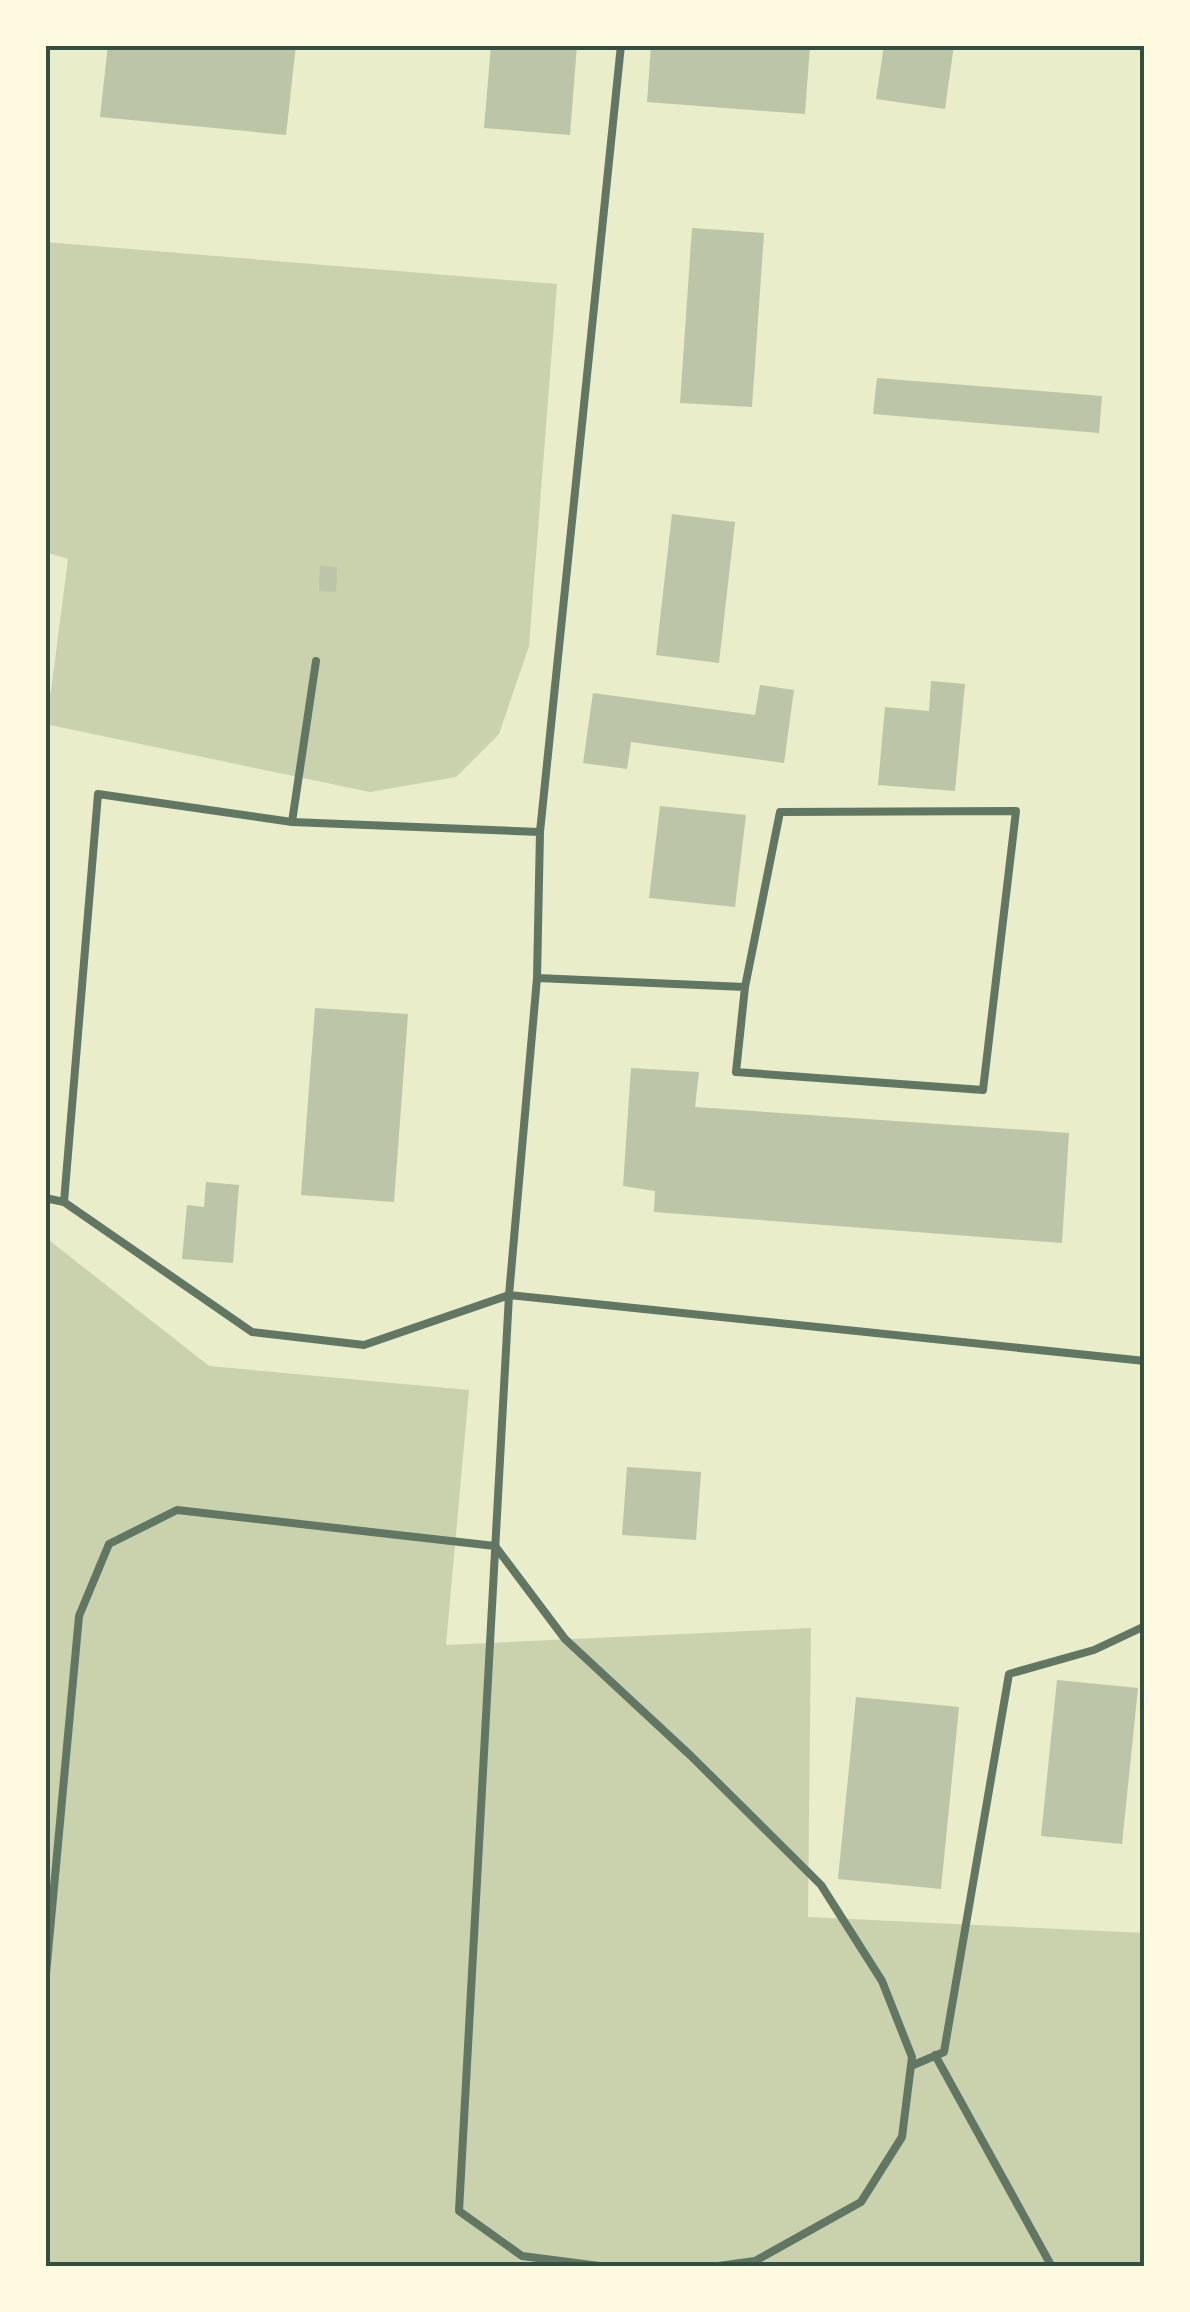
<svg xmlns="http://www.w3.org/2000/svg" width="1190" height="2312" viewBox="0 0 1190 2312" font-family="'Alegreya Sans',sans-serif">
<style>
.green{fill:#cad2ad}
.building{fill:#bcc5a7}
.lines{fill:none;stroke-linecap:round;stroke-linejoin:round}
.service{stroke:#617663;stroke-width:8}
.neatline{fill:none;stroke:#344e41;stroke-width:4}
</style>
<rect width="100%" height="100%" fill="#e9edc9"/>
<path class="green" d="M45,242l512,42 -28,362 -30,88 -43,43 -86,15 -325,-68v-21l6,-12 17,-132 -23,-7z
M45,1237l164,129 260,24 -23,255 365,-17 -3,289 337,16v334h-1100z"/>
<path class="building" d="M108,45h188l-10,90 -186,-18z
M491,45h86l-7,90 -86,-7z
M651,45h159l-5,69 -158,-12z
M884,45h70l-9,64 -69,-10z
M692,228l72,5 -12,174 -72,-4z
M877,378l225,18 -3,37 -226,-19z
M672,514l63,8 -16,141 -63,-8z
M320,566l17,1 -1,25 -17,-1z
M931,681l34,3 -10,107 -77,-6 7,-78 44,4z
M760,685l34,5 -10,73 -153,-21 -4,27 -44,-6 10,-70 162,22z
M660,806l86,9 -11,92 -86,-9z
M315,1008l93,6 -14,188 -93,-7z
M631,1068l68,4 -4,35 374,26 -7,110 -408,-31 1,-21 -32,-5z
M206,1182l33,3 -6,78 -51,-4 5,-54 17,2z
M627,1467l74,5 -5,68 -74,-5z
M1057,1680l81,8 -16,156 -81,-8z
M856,1697l103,10 -18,182 -103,-10z"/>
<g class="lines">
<path class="service" d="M621,45l-81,787 -3,146 -28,317 636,66
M1016,811l-33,279 -247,-18 9,-85 35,-175z
M292,822l24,-161
M537,978l208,9
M45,1198l19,4 188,130 112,13 145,-50 -50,916 63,45 85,11
M64,1202l34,-408 194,28 248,10
M45,1985l34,-369 30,-72 68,-34 318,36 70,93 126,117 130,129 61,96 30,76 -10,80 -41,65 -106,59 -44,6
M935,2055l117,212
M911,2066l33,-14 65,-378 85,-24 51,-24"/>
</g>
<rect width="1190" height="2312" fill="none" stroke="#fefae0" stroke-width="95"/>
<rect x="48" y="48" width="1094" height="2216" class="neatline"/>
</svg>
